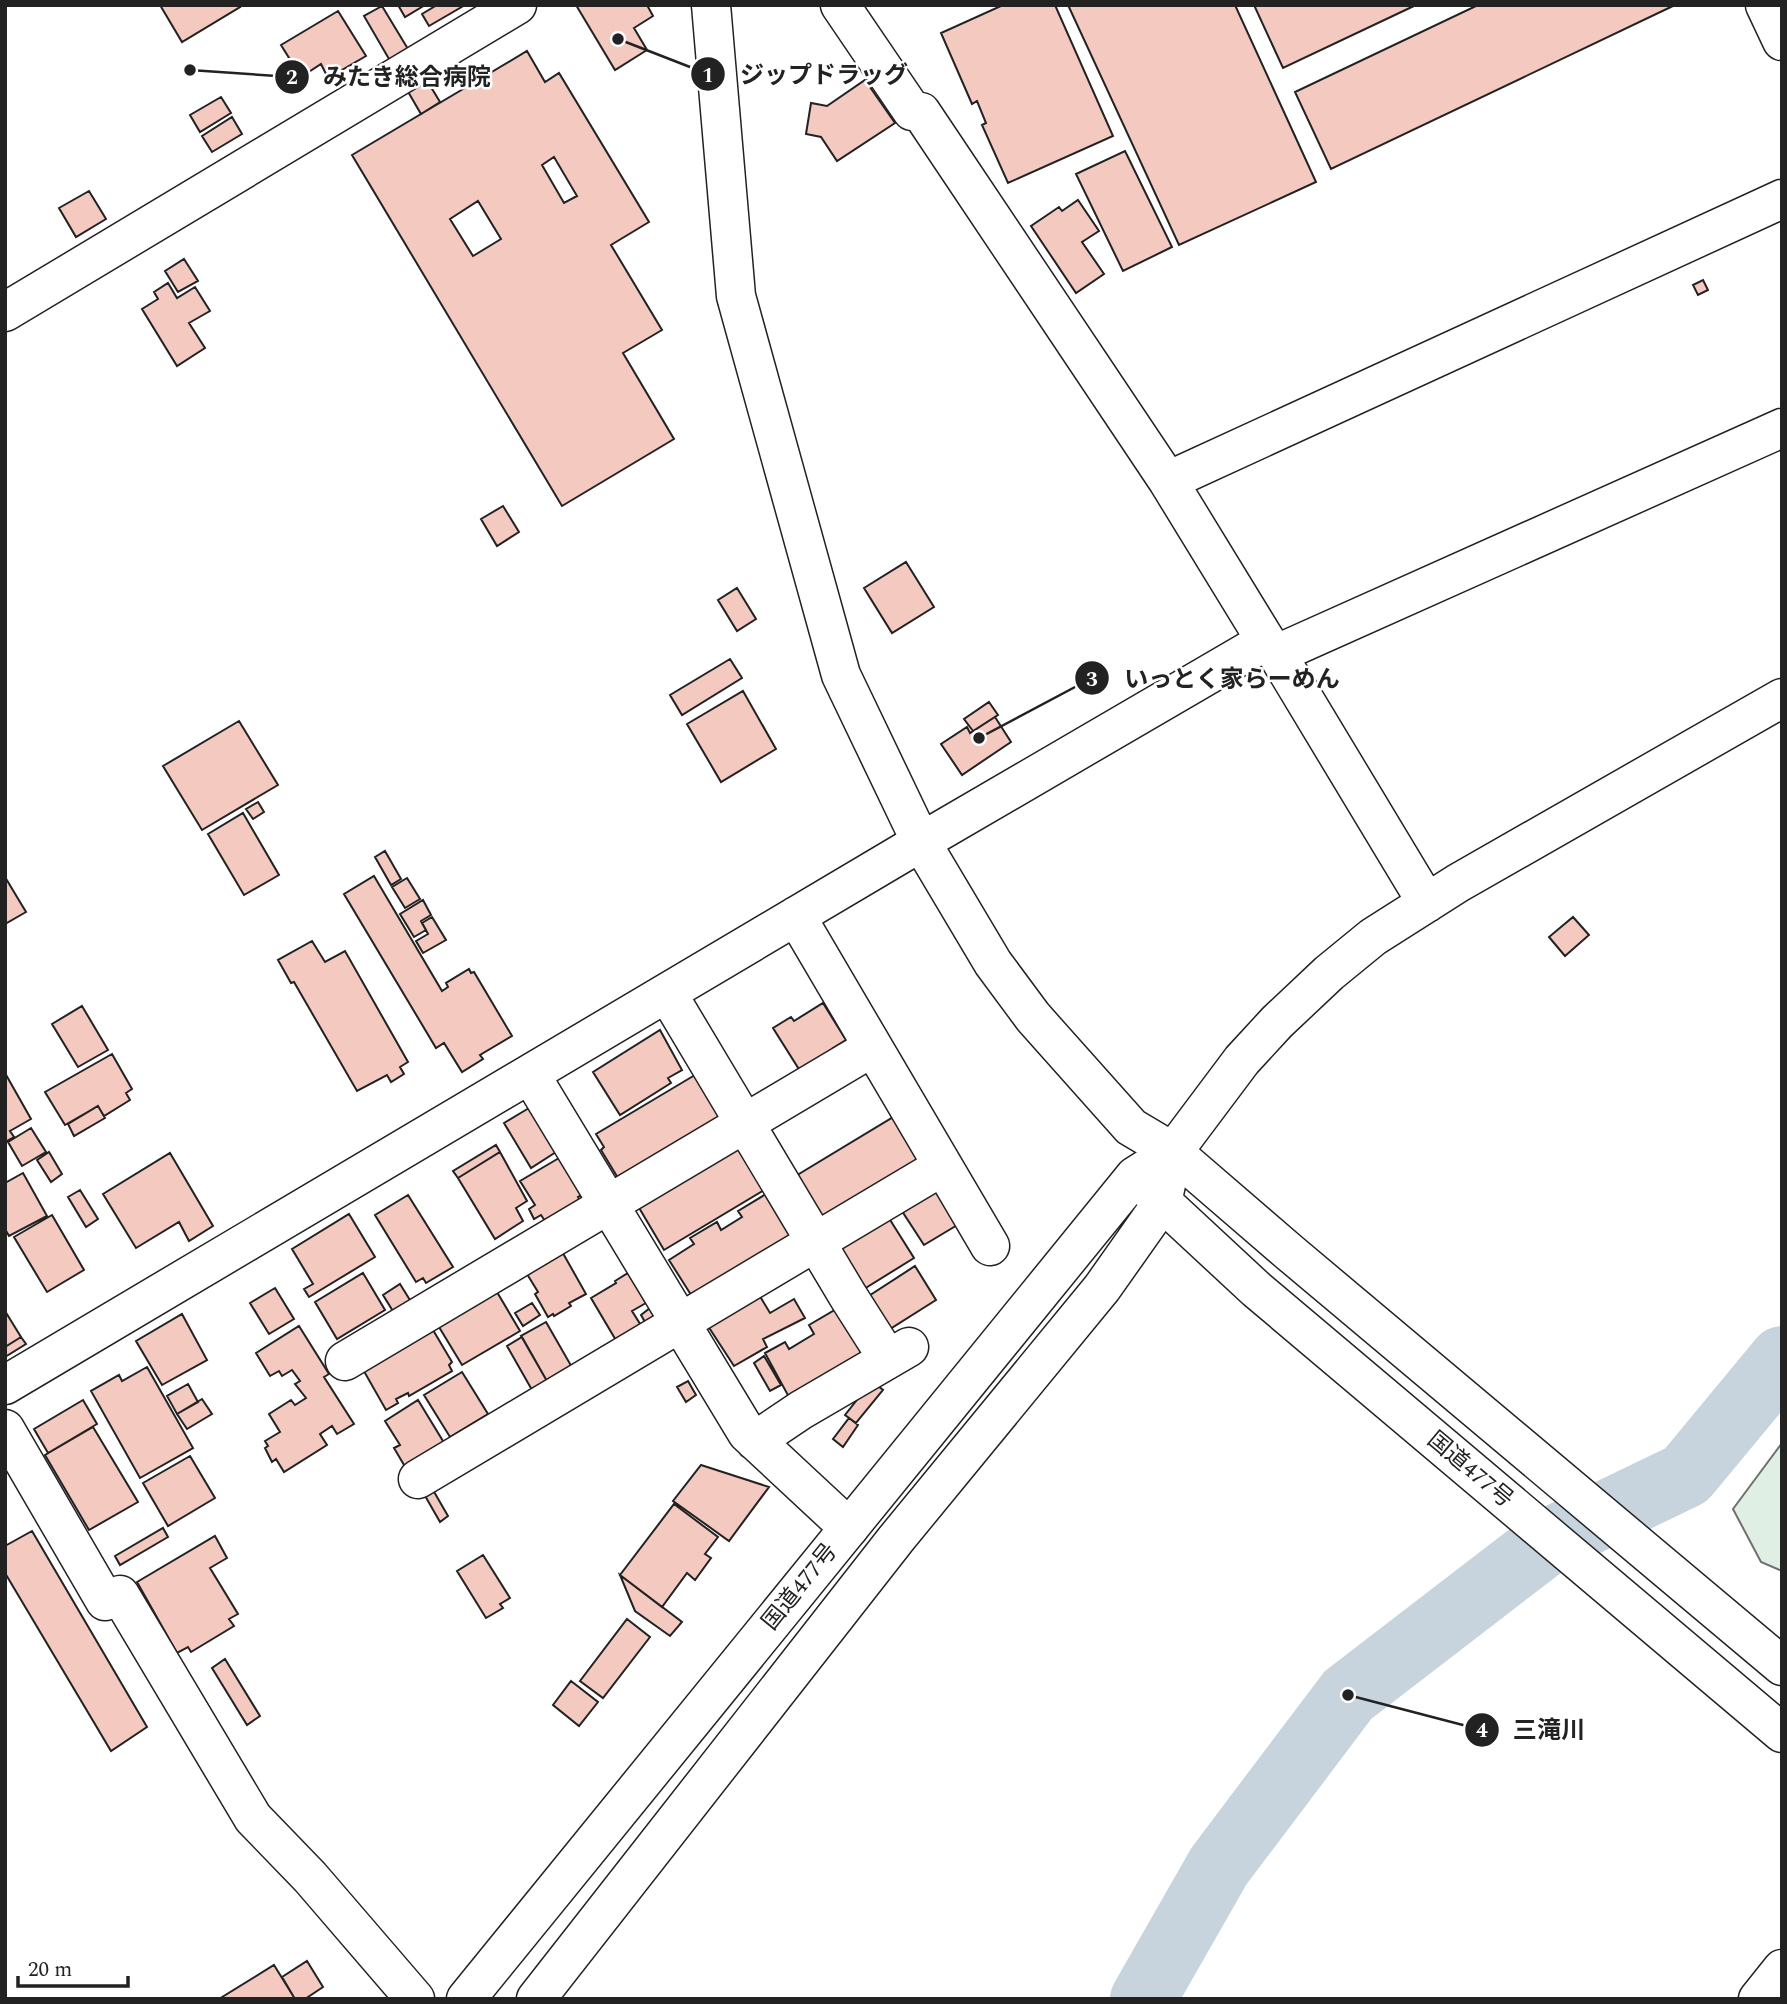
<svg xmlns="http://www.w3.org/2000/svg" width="1787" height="2004" viewBox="0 0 1787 2004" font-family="Spectral,'Noto Sans JP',serif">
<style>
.green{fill:#e0efe3;stroke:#6f6f6f;stroke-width:2}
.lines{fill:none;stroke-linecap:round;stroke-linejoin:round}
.river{stroke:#c7d3dd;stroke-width:66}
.building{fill:#f3c9c0;stroke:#222;stroke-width:2;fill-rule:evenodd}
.minor-casing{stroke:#222;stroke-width:41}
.highway-casing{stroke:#222;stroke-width:41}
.minor{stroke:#fff;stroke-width:38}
.highway{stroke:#fff;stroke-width:38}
.labels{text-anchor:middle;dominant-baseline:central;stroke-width:5;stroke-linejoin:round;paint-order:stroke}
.street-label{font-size:23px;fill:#222;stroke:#fff}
.leader{fill:none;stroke:#222;stroke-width:2.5}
.callout-dot{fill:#222;stroke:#fff;stroke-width:2.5}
.mark-label{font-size:21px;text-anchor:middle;font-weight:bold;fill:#fff}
.callout-label{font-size:24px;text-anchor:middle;font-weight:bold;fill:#222;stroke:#fff;stroke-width:5;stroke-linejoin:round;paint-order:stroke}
</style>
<rect width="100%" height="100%" fill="#fff"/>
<path class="green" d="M1782,1443v128l-21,-9 -28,-53z"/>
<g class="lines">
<path class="river" d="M1143,1999l76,-133 129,-171 199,-153 139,-67 96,-116"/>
</g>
<path class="building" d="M160,5h79l1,2 -58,35z
M398,5h27l-20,12z
M437,5h28l-36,21 -7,-12z
M576,5h71l6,11 -19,12 13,22 -32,20z
M1003,5h52l58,131 -105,47 -26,-58 4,-2 -9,-22 -5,3 -31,-71z
M1068,5h167l81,177 -137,63z
M1254,5h162l-133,63z
M1478,5h197l-344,164 -36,-77z
M382,6l58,96 -19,12 -57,-98z
M338,11l28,45 -38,22 -7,-14 -20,13 -20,-32z
M527,51l18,31 14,-9 90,149 -38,23 51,85 -39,23 51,86 -112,67 -210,-351zM554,157l23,39 -13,7 -22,-38zM478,201l23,38 -28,17 -23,-37z
M865,80l30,43 -58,38 -16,-24 -15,-3 5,-31 16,3z
M221,97l10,16 -31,19 -10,-17z
M232,117l10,17 -30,18 -10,-16z
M1125,151l47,96 -49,24 -47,-97z
M89,191l17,28 -30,18 -17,-29z
M1078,200l21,31 -17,11 22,32 -28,19 -45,-67 28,-19 3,4z
M184,259l14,22 -20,11 -13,-21z
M1703,280l5,10 -10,5 -5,-10z
M168,283l9,15 18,-11 15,24 -21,12 16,25 -28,18 -35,-57 16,-10 -4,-7z
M503,506l16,26 -22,14 -16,-27z
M906,562l28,45 -42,26 -28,-45z
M737,588l19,31 -19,12 -19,-31z
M730,659l12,19 -60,37 -12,-20z
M743,691l33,58 -55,33 -34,-58z
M989,702l9,13 -25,16 -9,-12z
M995,717l16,25 -49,33 -21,-31 26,-17 3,6z
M239,721l39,64 -76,45 -39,-64z
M258,802l6,10 -11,7 -7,-10z
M243,813l36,62 -35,20 -36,-61z
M385,851l16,28 -10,6 -16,-28z
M374,876l68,115 6,-4 -2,-4 23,-14 2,4 3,-1 38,64 -32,19 3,4 -21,13 -18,-29 -8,5 -92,-154z
M5,877l21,35 -21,12z
M407,878l13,21 -15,9 -13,-21z
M423,900l8,15 -10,6 5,9 -12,7 -14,-23z
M432,917l14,23 -23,13 -7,-12 12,-7 -6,-11z
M1573,917l16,18 -24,21 -16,-19z
M312,941l13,21 20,-11 63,111 -8,5 4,7 -13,8 -4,-7 -30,16 -63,-109 -3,1 -13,-23z
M823,1003l23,37 -13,8 2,4 -33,22 -29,-46 18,-11 3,4z
M82,1006l26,44 -30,17 -26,-43z
M660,1030l22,40 -14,8 3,5 -51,32 -27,-43z
M112,1054l20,35 -6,4 4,7 -26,16 -6,-10 -33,19 -20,-33z
M705,1069l27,45 -114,64 -17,-28 3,-3 -8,-13z
M5,1073l26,46 -21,12 4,6 -9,5z
M98,1106l7,12 -31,18 -6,-12z
M529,1108l27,44 -25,16 -27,-45z
M900,1113l29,49 -112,64 -28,-46z
M31,1128l15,24 -24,14 -14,-24z
M745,1142l26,44 -107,64 -26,-44z
M496,1145l4,7 -42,26 -5,-7z
M49,1152l13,22 -11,8 -14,-22z
M500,1152l27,49 -11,7 7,13 -28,18 -37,-61z
M170,1153l43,73 -24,15 -10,-19 -43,26 -33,-54z
M559,1158l23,37 -4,2 3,6 -32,24 -8,-12 -7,4 -5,-10 6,-4 -15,-24z
M23,1173l24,43 -38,20 -4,-7v-46z
M941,1183l23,38 -40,24 -24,-37z
M80,1190l18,29 -12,8 -18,-30z
M771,1191l28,45 -106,62 -24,-38 25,-16 -4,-6 27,-16 4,8 21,-13 -4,-6z
M408,1195l45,72 -27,16 -3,-5 -7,4 -41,-67z
M349,1214l26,43 -66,40 -5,-8 9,-5 -21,-35z
M52,1215l32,55 -37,22 -33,-55z
M887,1215l27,43 -58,36 -27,-42z
M560,1248l26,46 -17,9 2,3 -17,10 -1,-2 -5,3 -13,-23 3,-2 -11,-18z
M915,1266l21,34 -54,34 -21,-33z
M363,1273l22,37 -48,29 -22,-37z
M628,1273l18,30 -14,8 10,16 -25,15 -26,-44 25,-15 -1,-2z
M400,1284l13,21 -17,11 -13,-21z
M494,1287l26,44 -58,34 -26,-43z
M275,1288l19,31 -25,15 -19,-31z
M758,1293l12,20 24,-14 11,19 -42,21 4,8 -33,19 -26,-40z
M532,1303l8,12 -17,11 -8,-13z
M845,1304l28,51 -83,44 -25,-46 20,-11 4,7 25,-15 -5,-9z
M650,1308l5,8 -10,6 -4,-7z
M5,1311l16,26 -16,10z
M182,1314l25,46 -45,25 -26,-44z
M546,1322l27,47 -25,14 -27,-47z
M299,1326l30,48 -5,3 30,47 -17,10 -5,-8 -12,8 7,11 -43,27 -8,-13 -4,3 -7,-14 3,-2 -3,-5 15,-9 -11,-18 22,-14 4,5 11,-7 -11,-14 5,-3 -8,-11 -10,6 -3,-5 -9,5 -14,-23z
M433,1330l19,32 -3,3 3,6 -43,25 -1,-3 -12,6 2,4 -12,7 -25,-44z
M21,1337l5,7 -21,13v-10z
M522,1337l26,46 -12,14 -29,-51z
M764,1356l17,29 -11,6 -16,-28z
M147,1367l46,81 -53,30 -49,-87 28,-16 3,6z
M462,1372l26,42 -38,23 -26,-42z
M688,1381l8,14 -10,7 -9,-15z
M872,1381l11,9 -27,33 -11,-8z
M188,1384l10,18 -21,12 -10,-18z
M202,1399l10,15 -25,15 -10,-15z
M83,1400l14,24 -49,29 -14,-24z
M418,1400l28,46 -39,24 -13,-22 6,-3 -15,-24z
M849,1418l9,7 -15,22 -10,-8z
M93,1427l45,75 -49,28 -44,-75z
M190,1456l25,42 -47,28 -25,-43z
M701,1465l68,22 -40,54 -56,-40z
M433,1490l15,26 -8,6 -16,-28z
M674,1504l44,33 -13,17 6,4 -16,22 -8,-7 -25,34 -42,-32z
M163,1528l5,9 -48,28 -5,-9z
M32,1531l115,196 -36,24 -106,-178v-27z
M215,1536l12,22 -17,10 28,46 -9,5 5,7 -43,26 -3,-5 -11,6 -40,-71z
M483,1555l27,43 -10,6 3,4 -17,10 -29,-47z
M620,1575l62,47 -12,14 -35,-25z
M627,1619l23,18 -47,61 -23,-17z
M225,1659l35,57 -13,9 -35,-57z
M571,1681l27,21 -19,24 -26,-21z
M307,1961l16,26 -18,12h-10l-13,-22z
M274,1965l21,34h-76z"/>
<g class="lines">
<g class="minor-casing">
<path id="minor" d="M711,5l25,291 105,379 80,167 72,121 40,54 98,110 42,25 69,-92 35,-38 52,-49 44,-36 85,-54 324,-185
M840,5l72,106 9,1 247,369 98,160 11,13 150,249
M1765,5l17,36
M5,312l512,-307
M1168,481l614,-282
M1277,654l505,-226
M796,916l194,330
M667,993l181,303 40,63
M530,1074l217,359 102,95
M345,1361l528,-314
M5,1385l916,-543 345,-201
M5,1429l100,172 15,-6 133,223 57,59 105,122
M755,1441l46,-31 108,-63
M418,1479l525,-313"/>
</g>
<g class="highway-casing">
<path id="highway" d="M1173,1152l116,100 493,414
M1144,1185l112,104 526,444
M466,1999l669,-823 38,-24
M536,1999l360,-460 206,-251 60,-85 11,-51
M1758,1999l24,-30"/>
</g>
<use href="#minor" class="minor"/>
<use href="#highway" class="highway"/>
</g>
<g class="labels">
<g class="street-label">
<text transform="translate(1470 1470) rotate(40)">国道477号</text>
<text transform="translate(800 1587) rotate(-51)">国道477号</text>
</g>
</g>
<path class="leader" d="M618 39L708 74M190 70L292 77M979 738L1092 678M1348 1695L1482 1730"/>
<g class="callout-dot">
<circle cx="618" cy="39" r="7"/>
<circle cx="190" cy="70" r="7"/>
<circle cx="979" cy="738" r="7"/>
<circle cx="1348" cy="1695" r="7"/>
<circle cx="708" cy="74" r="18"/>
<circle cx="292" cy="77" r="18"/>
<circle cx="1092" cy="678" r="18"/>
<circle cx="1482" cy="1730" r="18"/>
</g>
<g class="mark-label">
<text x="708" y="82">1</text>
<text x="292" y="84">2</text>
<text x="1092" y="686">3</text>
<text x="1482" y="1737">4</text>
</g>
<g class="callout-label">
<text x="824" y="83">ジップドラッグ</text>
<text x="407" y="85">みたき総合病院</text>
<text x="1232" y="687">いっとく家らーめん</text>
<text x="1549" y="1738">三滝川</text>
</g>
<rect width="1787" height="2004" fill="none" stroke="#222222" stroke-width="14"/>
<path d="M18 1976v10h110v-10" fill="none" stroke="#222222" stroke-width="3.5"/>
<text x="28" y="1976" font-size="21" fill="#222222" stroke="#ffffff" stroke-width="5" paint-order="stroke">20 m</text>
</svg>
